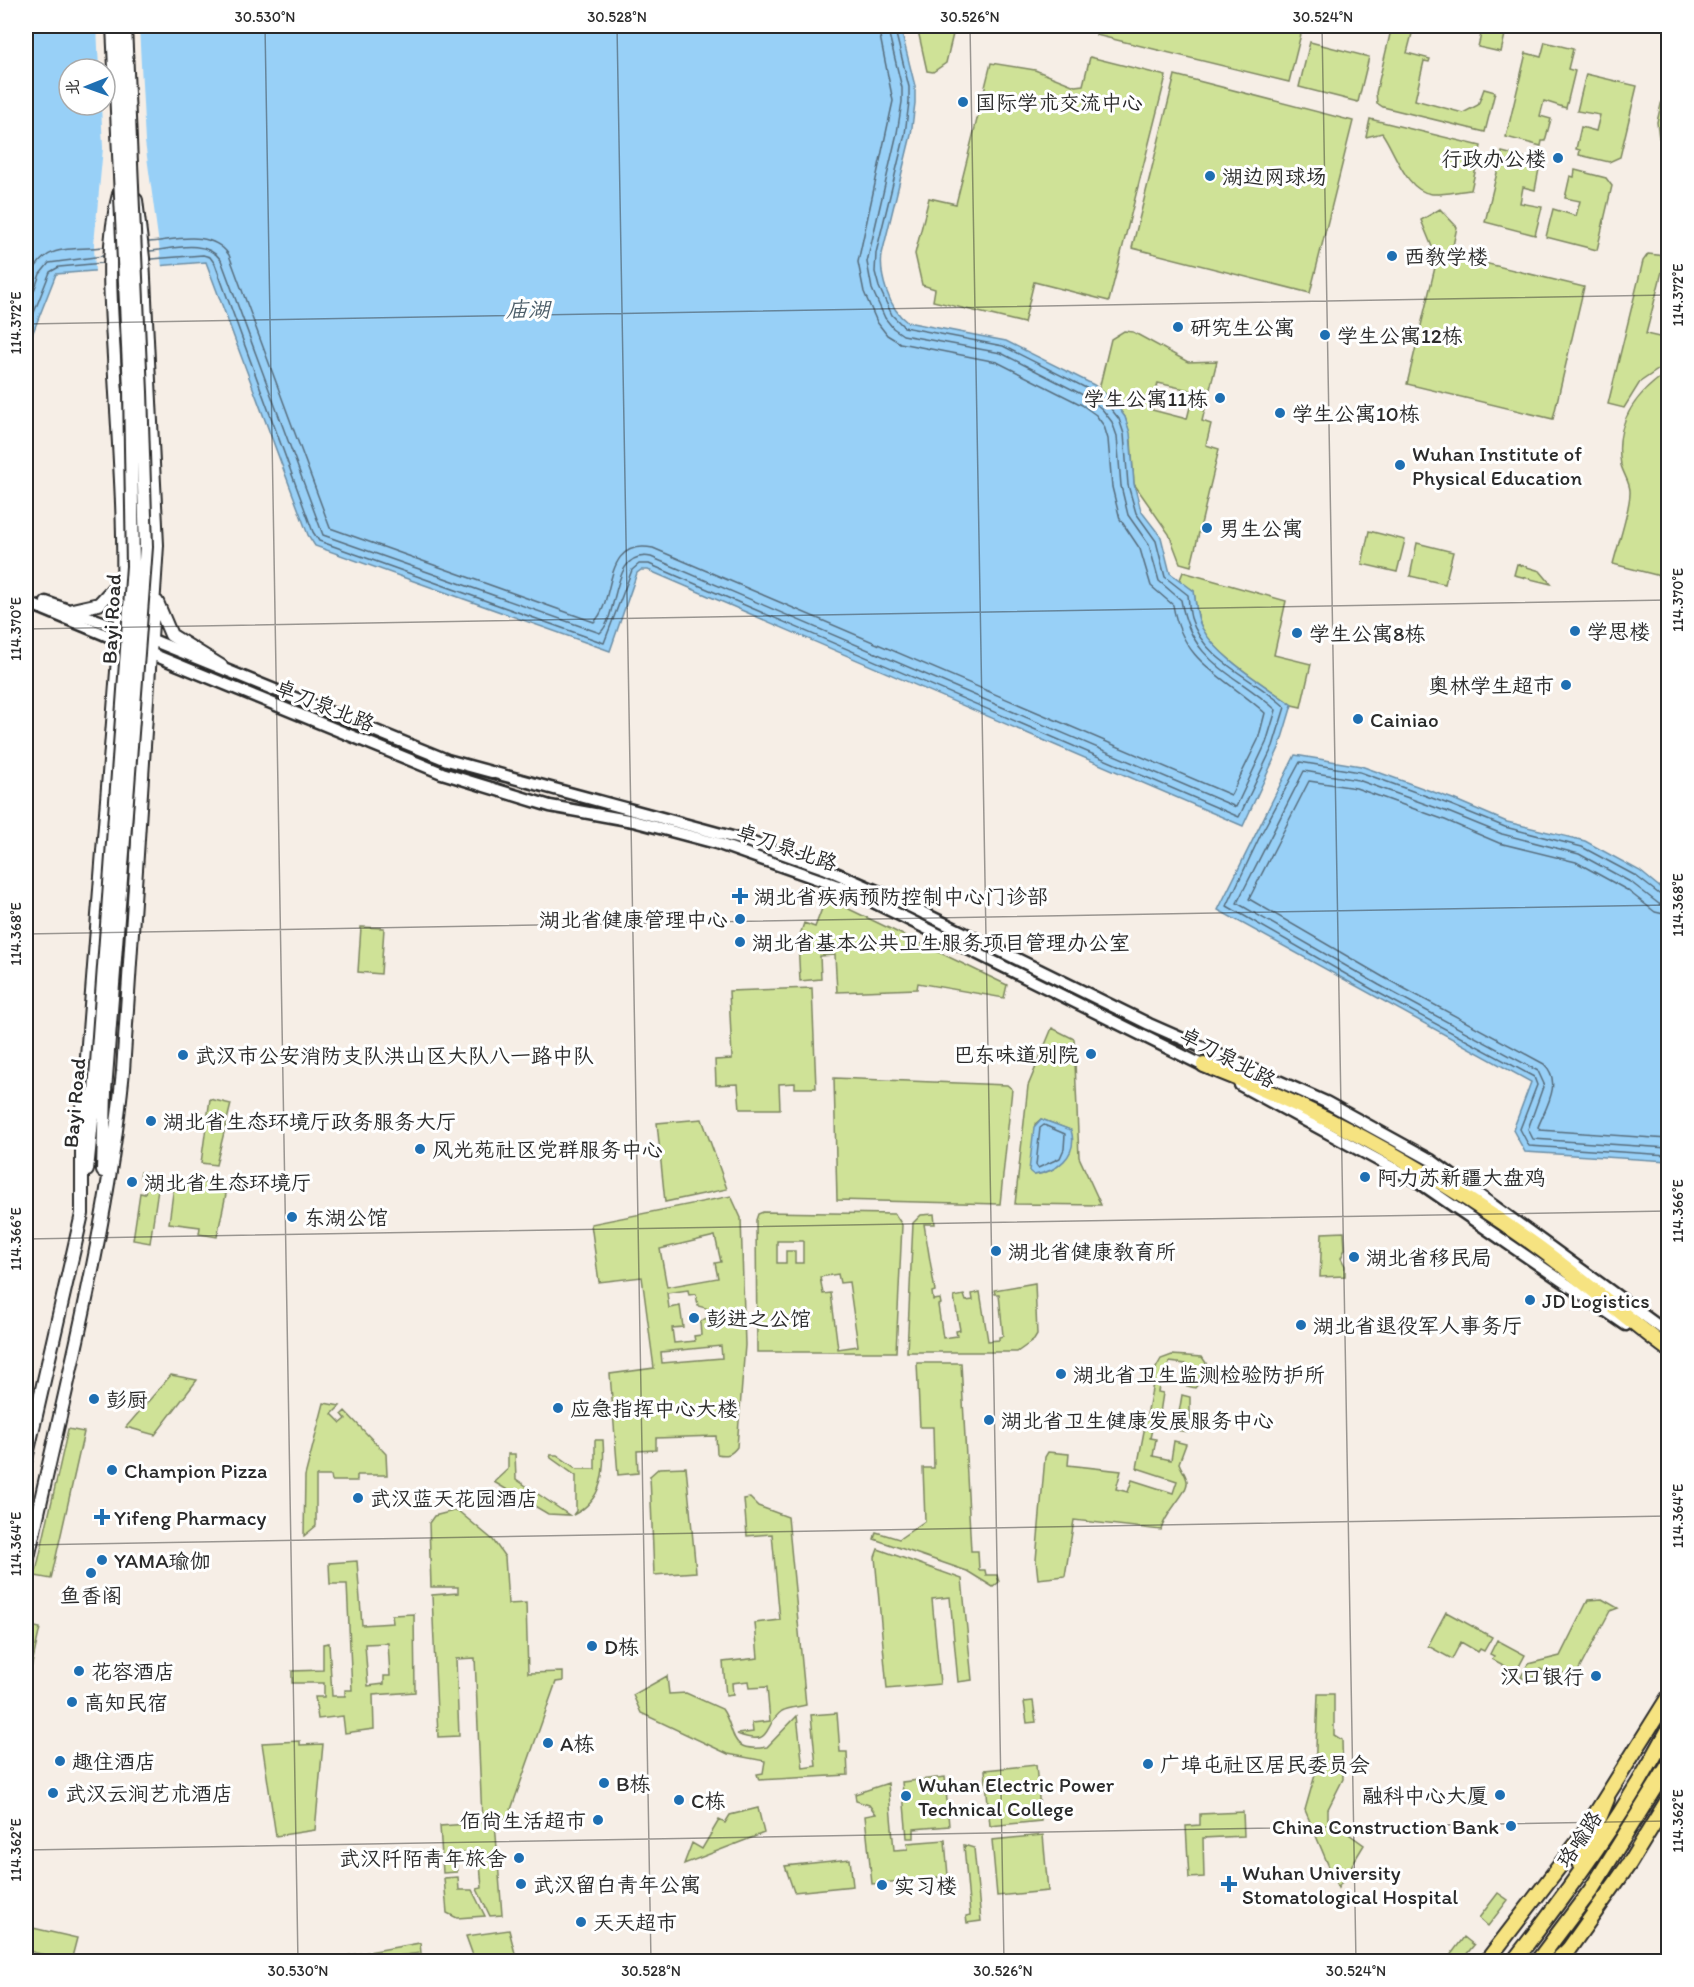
<svg xmlns="http://www.w3.org/2000/svg" width="1694" height="1987" viewBox="0 0 1694 1987" font-family="Itim,'LXGW WenKai TC',sans-serif">
<style>
.green{fill:#cfe297;stroke:#7d8661;stroke-width:1.5;fill-rule:evenodd}
.water{fill:#98d0f7;stroke:#6c8ea5;stroke-width:1.5;fill-rule:evenodd}
.pier{fill:#f6eee6}
.lines{fill:none;stroke-linecap:round;stroke-linejoin:round}
.shore{stroke:#576d7d;stroke-width:1.5}
.tertiary-casing{stroke:#2b2b2b;stroke-width:15}
.secondary-casing{stroke:#2b2b2b;stroke-width:16}
.primary-casing{stroke:#2b2b2b;stroke-width:18}
.trunk-casing{stroke:#2b2b2b;stroke-width:18}
.tertiary{stroke:#fff;stroke-width:10}
.secondary{stroke:#fff;stroke-width:12}
.primary{stroke:#f6e381;stroke-width:14}
.trunk{stroke:#f6e381;stroke-width:14}
.secondary-bridge-casing{stroke:#2b2b2b;stroke-width:16;stroke-linecap:butt}
.secondary-bridge{stroke:#fff;stroke-width:12}
.ticks{fill:none;stroke:#2b2b2b;stroke-width:1.5;stroke-opacity:0.45}
.poi-dot{fill:#1f6fb2;stroke:#fff;stroke-width:2}
.labels{text-anchor:middle;dominant-baseline:central;stroke-width:6;stroke-linejoin:round;paint-order:stroke}
.poi-label{font-size:21px;fill:#2b2b2b;stroke:#fff;text-anchor:start}
.street-label{font-size:21px;fill:#2b2b2b;stroke:#fff}
.water-label{font-size:22px;font-style:italic;fill:#4c5d68;stroke:#fff}
.neatline{fill:none;stroke:#2b2b2b;stroke-width:2}
.ticks-label{font-size:15px;text-anchor:middle;fill:#2b2b2b}
</style>
<rect width="100%" height="100%" fill="#f6eee6"/>
<filter id="ink" filterUnits="userSpaceOnUse"><feTurbulence type="fractalNoise" baseFrequency=".0167" numOctaves="2"/><feDisplacementMap in="SourceGraphic" scale="12" xChannelSelector="R" yChannelSelector="G"/><feConvolveMatrix kernelMatrix="1 2 1 2 8 2 1 2 1" color-interpolation-filters="sRGB"/></filter>
<g filter="url(#ink)">
<path class="green" d="M917,26h38l-9,37 -13,9 -6,-1z
M1099,26h204l-14,56 -193,-47z
M1392,26h22l-7,27 23,6 -1,3 -5,-1 -9,39 48,13 15,-8 6,-16 11,3 -10,40 -102,-25 -6,-4 -1,-10z
M1483,26h24l-6,26 -23,-5z
M1310,42l59,15 -11,45 -59,-15z
M1545,42l28,7 -5,20 7,2 -9,37 -22,-7 -4,15 11,3 -6,22h-3l-1,5 -35,-9 20,-84 15,4z
M1090,57l76,19 -57,225 -75,-19 -10,41 -91,-22 2,-12 -13,-4 -7,-31 14,-56 27,6 35,-141 44,7 40,16 8,-1z
M1586,74l51,12 -17,71 -11,5 -30,-7 1,-5 -4,-1 5,-22 15,4 4,-16 -23,-4z
M1668,74v70l-9,-6 -2,-16z
M1175,75l178,46 -43,172 -178,-45z
M1370,119l111,27 -10,44c-13,1 -27,5 -39,4 -26,-2 -37,-43 -50,-61l-16,4z
M1502,152l36,9 -2,7 3,1 -4,21 -12,-3 -3,16 22,4 -7,28 -50,-13z
M1575,170l31,8 6,8 -15,64 -51,-13 7,-28 23,7 4,-15 -15,-3 5,-22 4,1z
M1440,209l17,18 -6,28 133,32 -31,132 -146,-35 30,-125 -16,-39z
M1648,254l18,2 -20,78 22,5 -6,28 -22,15 -16,26 -16,-4 35,-143z
M1124,331l9,1 55,30 29,-1 -15,60 9,3 -5,21 13,4 -28,117 -11,-3 -11,-29 -35,-50 -3,-44 -6,-23 -13,-18 -13,-10 12,-50zM1158,383l36,8 -7,28 -35,-9z
M1668,360v218l-55,-14c4,-17 18,-57 17,-73 0,-8 -7,-18 -9,-26 -7,-40 13,-70 44,-91z
M1369,531l36,9 -8,32 -35,-8z
M1417,543l36,9 -8,32 -35,-8z
M1517,564l23,7 11,13 -37,-9z
M1183,572l103,29 -12,54 37,9 -10,43 -9,-2c-27,-20 -74,-47 -90,-77 -6,-11 -6,-24 -8,-37l-15,-9z
M826,898l181,87 -3,13 -86,-15 -1,6 -80,3 -2,-37 -15,1 1,23 -21,2 -2,-40 6,-18 11,4z
M361,927l23,1 -3,46 -23,-2z
M812,988l4,100h-21v-5l-16,1 1,25h-40l-2,-25 -22,1 -1,-25 17,-1 -3,-68z
M1052,1028l22,11 5,118 22,48 -86,-1 13,-118zM1041,1119l29,11c2,27 -9,41 -36,45l1,-51z
M834,1078l173,7 5,4 -12,115 -163,-4z
M210,1099l21,5 -15,61 -15,-2z
M702,1119l25,70 -62,13 -8,-79z
M141,1172l19,3 -10,68 -17,-3 7,-47 5,1 2,-16 -7,-1z
M175,1178l35,6 16,10 -9,43 -18,-3 1,-7 -31,-4z
M731,1196l10,22 4,127 -8,102c-6,8 -10,9 -20,7l-1,-18 -60,2v12l-19,1 1,22 -20,2 -8,-101 44,-6 -12,-91 -43,5 -8,-58zM715,1236l6,26 -6,1 3,15 -51,9 -7,-38zM688,1290l1,5 7,-1 2,12 8,2 2,9 -8,5 1,13 -7,1 1,5 -21,2 -2,-15 11,-1 -3,-21 -11,2 -2,-15zM721,1346l1,12 -60,5 -1,-11z
M763,1212l132,2 7,11 -6,127h-139l-1,-132 2,-6zM777,1241h26v22h-8v-12h-9v12h-9zM838,1274l2,9 9,-1 9,64 -20,3 -7,-56 -8,1 -3,-17z
M934,1214l1,10h-11l11,67 -3,1 1,8 7,-1 1,5 -3,1 5,33 14,-2 -1,-5 4,-1 -6,-33 10,-2 2,6 7,-1 -1,-6 8,-2 8,49 11,-1v-3l4,-1 -4,-42h-4l-1,-4 41,-7 2,52 -3,5 -17,12h-110l6,-129 8,-8z
M1344,1232l1,17 -4,9 4,8v10l-25,1 2,-44z
M1172,1355l30,2 4,6v12l-11,13 -12,-3 3,-21 -17,-2 -3,18h-6l-2,12 5,1 -5,33 -5,-1 -3,13 6,1 -3,17 18,4 3,-19 12,3 -7,19c2,6 7,11 8,18 2,11 -22,31 -26,49l-87,-10 -9,56 -27,3 -2,-19 9,-103 3,-5 21,2 -1,11 53,6 -5,18 12,3 4,-12 41,13 4,-12 -40,-13 19,-100 5,-9z
M917,1363h44l10,188h7l1,19h6l1,5h11l2,7 -6,5 -26,-16 -93,-32 2,-7 23,7 26,-18 -2,-53h11l-1,-41h-13z
M171,1375l26,5 -42,55 -29,-8z
M1182,1395l8,2v35l-14,-2z
M324,1403l16,3 -8,8 9,9 5,-4 -4,-5 3,-3 41,43 1,21h-30v6h-25l-1,-5h-15v50l-12,10 1,-60z
M68,1429l16,3 -33,147 -16,-3z
M595,1440h8c2,29 1,60 -30,75l3,-4v-35l-25,-18 -1,-3h7l20,14h18z
M508,1454h7l1,25 53,36 -21,-1 -54,-32 14,-13z
M686,1467l10,105 -42,3 -4,-99 9,-8z
M750,1498l8,8 30,11 18,188c-7,2 -17,2 -24,6 -20,14 -8,37 -45,23l16,-2 -1,-9 18,-2 -3,-34 -18,1 -1,-7 -16,2 1,12 -7,1 -3,-34 35,-4 -3,-35 25,-3 -8,-86 -25,2 -3,-37z
M457,1510l36,30 12,17 3,47 18,-1 2,70 35,-1v9l-7,1 -48,136 -26,1 -7,-161 -19,1 3,77 -21,1 -6,-142 26,-2v-6h-27l-2,-64 5,-7z
M878,1549l84,30 10,101 -14,2 -8,-85 -18,2 8,85 -53,5 -12,-132z
M357,1561l5,64 31,-2 -1,-8 22,-1 1,78 -42,3 1,34 -29,4 -2,-17 -25,3 -3,-22h9v-14h-32v-12l31,-1v-26l6,-1 3,53h13v-6h7l-5,-106h-17l-1,-21zM388,1643l2,33h-6v8l-16,2 -3,-42z
M1602,1599l16,9 -8,3 -36,68 -13,-7 -4,5 -17,-8 -10,13 -9,-5 7,-13 32,-8 28,-56z
M1446,1612l46,25 -8,14 -4,-2 -2,3 -17,-10 -9,17 -24,-13z
M26,1625l14,3 -14,63z
M1497,1640l28,15 -9,17 -24,-13 2,-3 -4,-2z
M667,1676l2,18 17,-1 36,16c15,21 4,45 45,38l30,-31 6,52 13,-2 -5,-51 26,-2 3,39h7l1,23 -89,5 -2,-6 6,-1 2,-12 -37,-7 -87,-41 -8,-18z
M1318,1694h16v41l8,5 1,39 -15,30v10l36,26 -26,43 -33,-78 10,-35z
M1033,1701l3,21 -9,1 -3,-21z
M300,1741v4l23,-1 -8,86 -39,6 -14,-93z
M1036,1765l5,56 -51,5 -5,-56z
M945,1777l4,49 -35,3v9h-7l-5,-56z
M888,1783l6,67 14,-1 -1,-6 38,-3 3,36 -76,8 -7,-68 11,-2 -7,-9 -13,-4 -1,-7z
M758,1808l6,25 -80,31 8,-21 10,6 17,-29 6,3 5,-8z
M1243,1812l1,24 -41,2 1,39 -15,1 -3,-52 14,-1v-11z
M495,1822l7,93 -12,1 -13,-27 5,-1 -3,-36 -23,2 1,18 -14,1 -3,-47z
M1043,1835l5,56 -51,5 -5,-56z
M964,1845l10,3 7,73 -14,2 -1,-7 4,-1z
M850,1859l3,27 -59,6 -9,-26z
M458,1877l1,13h13l13,26 -28,2 -10,-5 -3,-35z
M1498,1893l10,7 -20,26 -9,-8z
M33,1928l44,10 -6,23 -43,-10z
M509,1930l8,31h-42l-9,-25z
M1464,1937l10,8 -13,16h-15z
M420,1943l1,10 -33,4v4h-47l-1,-4z"/>
<path class="water" d="M26,26h874l15,60v17l-4,32 -29,119c-3,21 7,55 25,68l99,19 88,44 18,14 13,18 5,16 4,51 7,27 20,26 9,36 24,18c2,13 2,26 8,37 16,30 63,57 90,77l-13,43 -36,78 -595,-256h-7l-4,3 -27,78 -295,-105 -7,-11 -102,-273 -150,12 -26,66 -4,-2zM69,69h36v36h-36z
M1295,755l66,11 92,33 54,23 78,19 55,30 28,23v267l-143,-9 -12,-22 18,-48 -313,-172z
M1041,1119l30,11c8,26 -15,42 -37,45l-5,-4 5,-44z"/>
<path class="pier" d="M97,26h42l6,116 17,125 -67,6 -1,-29 9,-96 -2,-43h4v-36h-6z"/>
<g class="lines">
<path class="shore" d="M149,242c27,-2 62,-13 80,13l101,273 264,94c23,-21 7,-84 59,-74l578,247 27,-55 7,-27c-40,-37 -82,-48 -92,-108l-22,-19 -11,-37 -20,-30 -8,-32 -4,-48 -4,-13 -8,-11 -14,-10 -85,-43 -97,-19 -13,-8 -10,-13 -13,-30 -6,-30 35,-161 -15,-75
M150,251c22,-2 56,-13 71,9l102,275 277,98c20,-18 10,-84 51,-76l585,250 30,-64 10,-33c-43,-39 -84,-45 -95,-110l-22,-19 -10,-36 -21,-30 -7,-29 -4,-50 -5,-14 -10,-13 -15,-12 -86,-44 -98,-18 -10,-7 -8,-10 -13,-29 -5,-27 30,-129 5,-31v-14l-15,-62
M151,259l52,-4 7,2 5,7 98,268 6,9 285,102 28,-73 7,-6h10l590,253 34,-71 12,-39c-30,-29 -81,-45 -94,-89 -2,-7 -2,-15 -3,-23l-23,-18 -9,-36 -20,-28 -8,-28 -4,-51 -5,-15 -12,-15 -17,-14 -87,-44 -99,-19 -12,-12 -13,-28 -4,-15 1,-19 29,-119 4,-32v-15l-15,-61
M26,287c16,-45 36,-36 78,-40
M26,313l14,-39 9,-11 54,-7
M26,333l24,-61 9,-5 44,-4
M1668,898l-5,-1 -27,-21 -54,-29 -77,-20 -54,-22 -91,-33 -60,-10 -39,72 -34,72 148,85 159,86 3,8 -17,44 9,17 139,9
M1668,906l-9,-2 -27,-21 -53,-29 -77,-20 -54,-22 -90,-32 -54,-9 -67,132 142,82 159,86 6,13 -16,45 5,10 135,9
M1668,915l-13,-3 -28,-22 -51,-28 -77,-19 -54,-23 -89,-32 -47,-7 -60,118 134,78 161,87c19,18 2,43 -6,63l2,3 128,9
M1044,1125l21,9 -1,15 -4,9 -22,10 -2,-3 4,-37z"/>
<g class="tertiary-casing">
<path id="tertiary" d="M26,602l99,41
M46,602l82,29
M145,637l302,123 300,81 77,27 69,30 256,126 177,78 105,58 237,173
M142,650l300,123 108,33 83,15 83,22 133,47 361,179
M1240,1085l180,98 206,142"/>
</g>
<g class="secondary-casing">
<path id="secondary" d="M157,602l14,33 50,31
M72,610l27,-6 24,-26
M87,1170l8,-79
M103,1171l2,-80
M26,1459l56,-245v-93l41,-527c2,-79 -5,-158 -9,-237 -3,-54 -9,-110 5,-163
M26,1567c35,-163 81,-330 97,-496l34,-526 -14,-287 -7,-58"/>
</g>
<g class="primary-casing">
<path id="primary" d="M1561,1960l68,-96 39,-64
M1486,1962l92,-120 90,-144"/>
</g>
<g class="trunk-casing">
<path id="trunk" d="M1204,1065c118,45 229,107 331,180 46,33 88,71 133,104
M1580,1865l27,-66
M1513,1962c60,-77 109,-145 155,-231
M1537,1962l54,-72 77,-124
M1555,1962l13,-12"/>
</g>
<use href="#tertiary" class="tertiary"/>
<use href="#secondary" class="secondary"/>
<use href="#primary" class="primary"/>
<use href="#trunk" class="trunk"/>
<g class="secondary-bridge-casing">
<path id="secondary-bridge" d="M95,1091l38,-525 -3,-177 -17,-363
M105,1091l41,-544 -5,-155 -16,-366"/>
</g>
<use href="#secondary-bridge" class="secondary-bridge"/>
</g>
</g>
<path class="ticks" d="M265,26l33,1936M617,26l34,1936M970,26l34,1936M1322,26l34,1936M26,324l1642,-29M26,629l1642,-29M26,934l1642,-29M26,1239l1642,-28M26,1545l1642,-29M26,1850l1642,-29"/>
<g class="poi-dot">
<circle cx="963" cy="102" r="6"/>
<circle cx="1558" cy="158" r="6"/>
<circle cx="1210" cy="176" r="6"/>
<circle cx="1392" cy="256" r="6"/>
<circle cx="1178" cy="327" r="6"/>
<circle cx="1325" cy="335" r="6"/>
<circle cx="1220" cy="398" r="6"/>
<circle cx="1280" cy="413" r="6"/>
<circle cx="1400" cy="465" r="6"/>
<circle cx="1207" cy="528" r="6"/>
<circle cx="1575" cy="631" r="6"/>
<circle cx="1297" cy="633" r="6"/>
<circle cx="1566" cy="685" r="6"/>
<circle cx="1358" cy="719" r="6"/>
<path d="M737 887h6v6h6v6h-6v6h-6v-6h-6v-6h6z"/>
<circle cx="740" cy="919" r="6"/>
<circle cx="740" cy="942" r="6"/>
<circle cx="1091" cy="1054" r="6"/>
<circle cx="183" cy="1055" r="6"/>
<circle cx="151" cy="1121" r="6"/>
<circle cx="420" cy="1149" r="6"/>
<circle cx="1365" cy="1177" r="6"/>
<circle cx="132" cy="1182" r="6"/>
<circle cx="292" cy="1217" r="6"/>
<circle cx="996" cy="1251" r="6"/>
<circle cx="1354" cy="1257" r="6"/>
<circle cx="1530" cy="1300" r="6"/>
<circle cx="694" cy="1318" r="6"/>
<circle cx="1301" cy="1325" r="6"/>
<circle cx="1061" cy="1374" r="6"/>
<circle cx="94" cy="1399" r="6"/>
<circle cx="558" cy="1408" r="6"/>
<circle cx="989" cy="1420" r="6"/>
<circle cx="112" cy="1470" r="6"/>
<circle cx="358" cy="1498" r="6"/>
<path d="M99 1508h6v6h6v6h-6v6h-6v-6h-6v-6h6z"/>
<circle cx="102" cy="1560" r="6"/>
<circle cx="91" cy="1573" r="6"/>
<circle cx="592" cy="1646" r="6"/>
<circle cx="79" cy="1671" r="6"/>
<circle cx="1596" cy="1676" r="6"/>
<circle cx="72" cy="1702" r="6"/>
<circle cx="548" cy="1743" r="6"/>
<circle cx="60" cy="1761" r="6"/>
<circle cx="1148" cy="1764" r="6"/>
<circle cx="604" cy="1783" r="6"/>
<circle cx="53" cy="1793" r="6"/>
<circle cx="1500" cy="1795" r="6"/>
<circle cx="906" cy="1796" r="6"/>
<circle cx="679" cy="1800" r="6"/>
<circle cx="598" cy="1820" r="6"/>
<circle cx="1511" cy="1826" r="6"/>
<circle cx="519" cy="1858" r="6"/>
<circle cx="521" cy="1884" r="6"/>
<path d="M1226 1875h6v6h6v6h-6v6h-6v-6h-6v-6h6z"/>
<circle cx="882" cy="1885" r="6"/>
<circle cx="581" cy="1922" r="6"/>
</g>
<g class="labels">
<g class="poi-label">
<text x="975" y="102">国际学术交流中心</text>
<text x="1546" y="158" text-anchor="end">行政办公楼</text>
<text x="1222" y="176">湖边网球场</text>
<text x="1404" y="256">西教学楼</text>
<text x="1190" y="327">研究生公寓</text>
<text x="1337" y="335">学生公寓12栋</text>
<text x="1208" y="398" text-anchor="end">学生公寓11栋</text>
<text x="1292" y="413">学生公寓10栋</text>
<text x="1412" y="453">Wuhan Institute of<tspan x="1412" dy="24">Physical Education</tspan></text>
<text x="1219" y="528">男生公寓</text>
<text x="1587" y="631">学思楼</text>
<text x="1309" y="633">学生公寓8栋</text>
<text x="1554" y="685" text-anchor="end">奥林学生超市</text>
<text x="1370" y="719">Cainiao</text>
<text x="754" y="896">湖北省疾病预防控制中心门诊部</text>
<text x="728" y="919" text-anchor="end">湖北省健康管理中心</text>
<text x="752" y="942">湖北省基本公共卫生服务项目管理办公室</text>
<text x="1079" y="1054" text-anchor="end">巴东味道别院</text>
<text x="195" y="1055">武汉市公安消防支队洪山区大队八一路中队</text>
<text x="163" y="1121">湖北省生态环境厅政务服务大厅</text>
<text x="432" y="1149">风光苑社区党群服务中心</text>
<text x="1377" y="1177">阿力苏新疆大盘鸡</text>
<text x="144" y="1182">湖北省生态环境厅</text>
<text x="304" y="1217">东湖公馆</text>
<text x="1008" y="1251">湖北省健康教育所</text>
<text x="1366" y="1257">湖北省移民局</text>
<text x="1542" y="1300">JD Logistics</text>
<text x="706" y="1318">彭进之公馆</text>
<text x="1313" y="1325">湖北省退役军人事务厅</text>
<text x="1073" y="1374">湖北省卫生监测检验防护所</text>
<text x="106" y="1399">彭厨</text>
<text x="570" y="1408">应急指挥中心大楼</text>
<text x="1001" y="1420">湖北省卫生健康发展服务中心</text>
<text x="124" y="1470">Champion Pizza</text>
<text x="370" y="1498">武汉蓝天花园酒店</text>
<text x="114" y="1517">Yifeng Pharmacy</text>
<text x="114" y="1560">YAMA瑜伽</text>
<text x="91" y="1595" text-anchor="middle">鱼香阁</text>
<text x="604" y="1646">D栋</text>
<text x="91" y="1671">花容酒店</text>
<text x="1584" y="1676" text-anchor="end">汉口银行</text>
<text x="84" y="1702">高知民宿</text>
<text x="560" y="1743">A栋</text>
<text x="72" y="1761">趣住酒店</text>
<text x="1160" y="1764">广埠屯社区居民委员会</text>
<text x="616" y="1783">B栋</text>
<text x="918" y="1784">Wuhan Electric Power<tspan x="918" dy="24">Technical College</tspan></text>
<text x="65" y="1793">武汉云涧艺术酒店</text>
<text x="1488" y="1795" text-anchor="end">融科中心大厦</text>
<text x="691" y="1800">C栋</text>
<text x="586" y="1820" text-anchor="end">佰尚生活超市</text>
<text x="1499" y="1826" text-anchor="end">China Construction Bank</text>
<text x="507" y="1858" text-anchor="end">武汉阡陌青年旅舍</text>
<text x="1242" y="1872">Wuhan University<tspan x="1242" dy="24">Stomatological Hospital</tspan></text>
<text x="533" y="1884">武汉留白青年公寓</text>
<text x="894" y="1885">实习楼</text>
<text x="593" y="1922">天天超市</text>
</g>
<g class="street-label">
<text transform="translate(111 619) rotate(-87)">Bayi Road</text>
<text transform="translate(325 705) rotate(22)">卓刀泉北路</text>
<text transform="translate(787 847) rotate(19)">卓刀泉北路</text>
<text transform="translate(1228 1057) rotate(28)">卓刀泉北路</text>
<text transform="translate(74 1103) rotate(-85)">Bayi Road</text>
<text transform="translate(1579 1839) rotate(-56)">珞喻路</text>
</g>
<g class="water-label">
<text x="528" y="309">庙湖</text>
</g>
</g>
<rect width="1694" height="1987" fill="none" stroke="#fff" stroke-width="66"/>
<g transform="translate(87 87) rotate(269)"><circle r="28" fill="#ffffff" stroke="#aaaaaa" stroke-width="1.5"/>
<path d="M0-4.5L10 22L0 15L-10 22Z" fill="#1f6fb2"/>
<text y="-9" font-size="16" font-weight="bold" text-anchor="middle" fill="#2b2b2b">北</text>
</g>
<rect x="33" y="33" width="1628" height="1921" class="neatline"/>
<g class="ticks-label">
<text x="265" y="22">30.530°N</text>
<text x="617" y="22">30.528°N</text>
<text x="970" y="22">30.526°N</text>
<text x="1323" y="22">30.524°N</text>
<text transform="translate(1678 295) rotate(-90)" y="5">114.372°E</text>
<text transform="translate(16 323) rotate(-90)" y="5">114.372°E</text>
<text transform="translate(1678 600) rotate(-90)" y="5">114.370°E</text>
<text transform="translate(16 629) rotate(-90)" y="5">114.370°E</text>
<text transform="translate(1678 905) rotate(-90)" y="5">114.368°E</text>
<text transform="translate(16 934) rotate(-90)" y="5">114.368°E</text>
<text transform="translate(1678 1211) rotate(-90)" y="5">114.366°E</text>
<text transform="translate(16 1239) rotate(-90)" y="5">114.366°E</text>
<text transform="translate(1678 1516) rotate(-90)" y="5">114.364°E</text>
<text transform="translate(16 1544) rotate(-90)" y="5">114.364°E</text>
<text transform="translate(1678 1821) rotate(-90)" y="5">114.362°E</text>
<text transform="translate(16 1850) rotate(-90)" y="5">114.362°E</text>
<text x="298" y="1976">30.530°N</text>
<text x="651" y="1976">30.528°N</text>
<text x="1003" y="1976">30.526°N</text>
<text x="1356" y="1976">30.524°N</text>
</g>
</svg>
